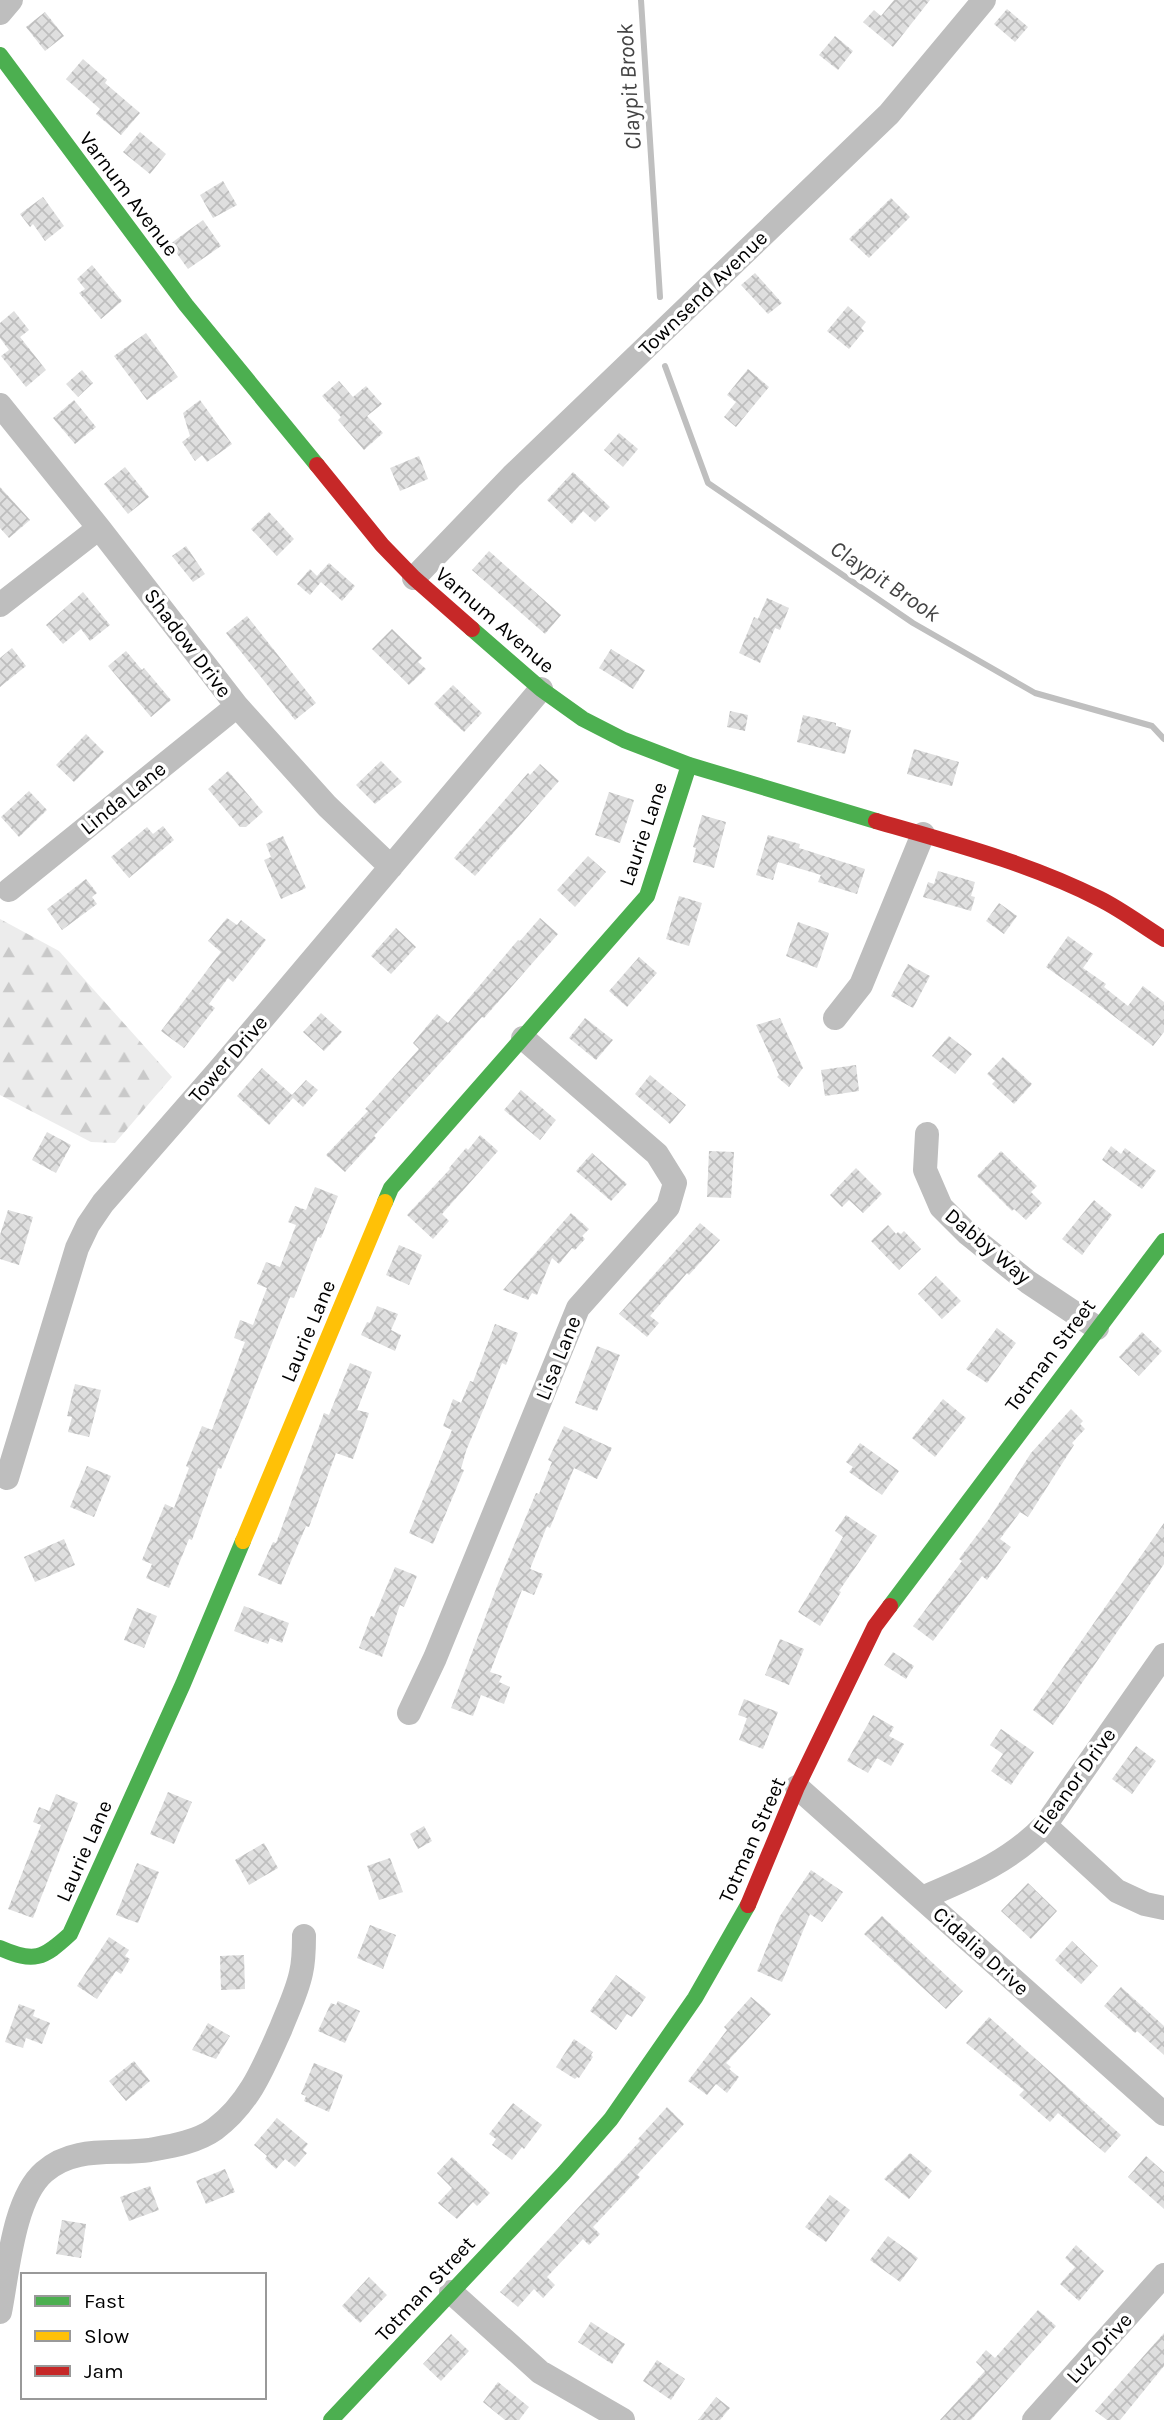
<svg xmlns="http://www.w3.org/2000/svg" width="1164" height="2420" viewBox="0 0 1164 2420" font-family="Karla,sans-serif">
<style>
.forest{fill:url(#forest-firs)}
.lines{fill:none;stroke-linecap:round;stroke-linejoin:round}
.stream{stroke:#bfbfbf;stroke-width:6}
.building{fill:url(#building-cross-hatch)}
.street{stroke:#bebebe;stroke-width:24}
.fast{stroke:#4caf50;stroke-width:16}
.slow{stroke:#ffc107;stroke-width:16}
.jam{stroke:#c62828;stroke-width:16}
.labels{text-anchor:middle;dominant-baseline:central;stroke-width:7;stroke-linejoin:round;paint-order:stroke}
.street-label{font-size:21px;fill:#000;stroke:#fff}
.water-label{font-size:23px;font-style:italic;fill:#444;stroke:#fff}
</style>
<defs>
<pattern id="forest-firs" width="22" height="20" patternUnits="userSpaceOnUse" patternTransform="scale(1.75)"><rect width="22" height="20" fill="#ececec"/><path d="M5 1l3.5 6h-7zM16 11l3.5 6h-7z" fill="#c9c9c9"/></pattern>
<pattern id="building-cross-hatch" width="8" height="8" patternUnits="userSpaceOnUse" patternTransform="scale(1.75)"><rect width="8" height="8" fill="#dfdfdf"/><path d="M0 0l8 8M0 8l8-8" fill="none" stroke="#bebebe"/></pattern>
</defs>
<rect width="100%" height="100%" fill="#fff"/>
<path class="forest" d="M0,919l59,32 113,126 -57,66 -24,-1 -91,-47z"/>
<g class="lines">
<path class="stream" d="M641,0l19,297
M665,366l43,117 205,140 122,70 117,33 12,13"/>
</g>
<path class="building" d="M894,0h36l-37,47 -30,-25 11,-12 7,6z
M1007,9l21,18 -13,15 -21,-18z
M45,12l19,24 -19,15 -19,-24z
M835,36l18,15 -15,19 -19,-15z
M83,59l24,21 -2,3 35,30 -19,22 -25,-21 4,-5 -34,-30z
M140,132l26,22 -16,20 -27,-22z
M223,181l14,24 -24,13 -13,-23z
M43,197l21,29 -19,15 -12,-17 -3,3 -10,-13z
M891,198l19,19 -41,41 -20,-19z
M203,220l18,26 -33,23 -18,-25z
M92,265l30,36 -21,18 -22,-26 6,-4 -8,-10z
M755,273l27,30 -14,11 -27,-29z
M848,306l18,16 -5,6 3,3 -15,18 -22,-18z
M14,311l15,19 -9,7 26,33 -20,17 -25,-31 8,-6 -9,-12v-15z
M146,333l32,44 -31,23 -33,-44z
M748,369l21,18 -33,40 -12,-10 12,-15 -9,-7z
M82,370l11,13 -15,14 -12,-13z
M339,381l14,16 13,-11 16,18 -15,12 16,17 -19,17 -26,-30 3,-3 -19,-21z
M74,400l22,27 -21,17 -22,-26z
M200,400l32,44 -25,18 -5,-7 -7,6 -13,-19 8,-6 -7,-23z
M619,433l19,16 -15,18 -19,-17z
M419,456l9,23 -28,12 -10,-23z
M125,467l24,30 -21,17 -24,-30z
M573,472l37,35 -15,15 -12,-11 -11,13 -25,-24z
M0,487l30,33 -21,18 -9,-10z
M269,512l25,27 -17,17 -26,-27z
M186,546l19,28 -12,8 -21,-26z
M489,551l72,64 -16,19 -73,-64z
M329,563l26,23 -13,15 -21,-19 -11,13 -13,-11 13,-15 7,7z
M83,592l27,33 -20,16 -9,-12 -18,15 -17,-19z
M767,598l22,10 -9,22 -5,-2 -15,35 -21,-10 15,-36 4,2z
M247,616l69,87 -21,17 -69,-87z
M392,629l30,29 -4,4 8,7 -17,16 -37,-36z
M12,648l14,18 -26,21v-29z
M611,649l34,21 -12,19 -34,-21z
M126,651l16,19 2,-2 27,32 -20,17 -43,-51z
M453,685l29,28 -18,19 -30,-28z
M730,711l18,4 -3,16 -18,-4z
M803,715l33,8v3l15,4 -6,24 -48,-12z
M86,734l18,18 -30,30 -18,-17z
M914,749l45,13 -7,24 -45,-12z
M381,761l21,21 -27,22 -19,-19z
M540,764l19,17 -84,95 -21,-18 74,-85 2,2z
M228,771l35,41 -17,15h-6l-32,-38z
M29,791l18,19 -28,27 -18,-20z
M609,792l25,8 -14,43 -25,-8z
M702,815l24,7 -12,46 -21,-6 3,-14 -3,-1z
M163,826l11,14 -45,38 -18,-21 36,-30 6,7z
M768,835l32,9 -1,4 66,21 -8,25 -39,-12 3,-7 -43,-13 -5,18 -17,-5z
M283,836l23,52 -25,11 -17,-39 7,-3 -5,-13z
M588,856l18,16 -31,35 -18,-17z
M938,871l37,11 -4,14 4,1 -4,14 -48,-14 5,-15 6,2z
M86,879l11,14 -5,4 5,7 -35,26 -15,-21z
M679,896l23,7 -13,43 -23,-7z
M999,903l18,13 -13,18 -18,-13z
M227,918l10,7 4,-5 25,20 -33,42 -5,-4 -19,26 6,4 -31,40 -23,-17 60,-79 -13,-11z
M540,918l18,16 -74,84 -2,-1 -108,119 2,2 -31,34 -19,-17 42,-44 -3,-2 54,-60 -6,-6 24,-29 11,9 70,-83 2,1z
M798,922l31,11 -12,35 -31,-12z
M396,928l20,19 -25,27 -20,-18z
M1068,936l25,18 -10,14 23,16 -2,3 24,19 15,-20 21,16v30l-11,14 -59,-45 -48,-34z
M639,957l18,16 -30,34 -18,-16z
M908,964l22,12 -17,32 -22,-12z
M321,1013l21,19 -18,19 -21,-19z
M585,1018l28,22 -17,20 -27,-22z
M780,1018l23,50 -14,19 -12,-10 2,-2 -23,-50z
M949,1036l23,18 -17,20 -23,-18z
M1003,1057l29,27 -18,20 -22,-20 3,-3 -8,-7z
M856,1065l3,26 -34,5 -4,-26z
M262,1068l30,27 14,-15 12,10 -15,17 -10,-9 -24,27 -32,-29z
M650,1075l36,30 -16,19 -35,-30z
M521,1090l35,30 -16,20 -36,-30z
M47,1132l24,13 -15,28 -24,-13z
M480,1135l18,16 -56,63 7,7 -16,18 -26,-24 43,-46 -1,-1 17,-20 2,2z
M1111,1146l10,8 4,-6 31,23 -14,18 -40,-29z
M709,1151l25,1 -3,46 -24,-1z
M1001,1151l36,35 -6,6 11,11 -16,17 -12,-11 -2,2 -35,-35z
M592,1153l35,31 -16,17 -35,-30z
M856,1168l26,26 -19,19 -14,-13 -7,7 -12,-12z
M315,1187l23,9 -17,42 -3,-1 -24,61 -4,-1 -47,120 -22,52 -3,-1 -26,72 -3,-1 -20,49 -23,-10 6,-14 -10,-4 23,-56 9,4 15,-40 -3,-2 16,-40 10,4 33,-88 -11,-4 6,-18 13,5 14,-37 -10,-4 9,-22 14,5 16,-42 -8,-3 7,-16 11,4z
M1094,1200l18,15 -30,40 -20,-16z
M8,1210l25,7 -14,48 -19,-6v-24z
M571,1213l18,16 -7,7 3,3 -10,11 -3,-2 -13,16 -7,-6 -15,37 -5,-2 -4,7 -25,-10z
M700,1223l20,17 -31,35 -2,-2 -37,43 9,7 -12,14 -28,-23z
M888,1225l8,9 2,-2 3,2 3,-3 17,18 -22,21 -28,-29z
M399,1245l23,10 -13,30 -23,-10z
M936,1276l25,25 -19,18 -24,-25z
M377,1306l21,8 -7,16 10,5 -6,16 -34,-16 6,-13 3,1z
M495,1324l23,9 -12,32 -4,-2 -18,45 -18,43 -5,18 3,1 -31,74 -24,-11 43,-103 -9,-4 10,-27 8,4 9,-22 3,1z
M997,1328l19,15 -29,40 -21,-14z
M1142,1332l20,19 -23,25 -20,-19z
M597,1346l23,9 -23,56 -22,-8z
M350,1363l22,9 -15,38 12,3 -16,46 -17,-6 -27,74 -3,-1 -25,59 -23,-10 15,-33 3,1 48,-130 5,2z
M75,1384l26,6 -12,47 -21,-5 4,-15 -5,-1z
M943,1399l23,19 -31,39 -23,-19z
M1071,1409l12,12 -3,3 5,5 -13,14 2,2 -46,72 -8,-5 -20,27 11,8 -24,33 -5,-4 -49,65 -20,-15 49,-65 -3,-2 30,-40 42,-66z
M564,1426l48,22 -15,31 -23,-11 -24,60 -3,-2 -17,43 13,5 -9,21 -12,-5 -32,82 12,4 -3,6 11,5 -6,17 -23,-9 -8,21 -22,-8 48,-127 37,-88 3,1 13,-32 -4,-2z
M860,1443l39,28 -17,24 -33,-23 4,-5 -7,-5z
M87,1466l24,10 -17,41 -24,-10z
M846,1515l31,21 -38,55 2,1 -21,34 -22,-14 45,-75 -8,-6z
M1164,1523v41l-111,161 -20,-15z
M64,1539l11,26 -40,17 -11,-25z
M395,1567l22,9 -13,31 -4,-2 -18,52 -23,-9 12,-32 3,1z
M244,1606l45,17 -7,20 -12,-5 -2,6 -34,-13z
M137,1608l20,8 -13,32 -20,-8z
M780,1639l24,10 -15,36 -24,-10z
M893,1652l21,14 -8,13 -22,-14z
M744,1699l34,13 -15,37 -24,-9 8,-22 -9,-3z
M873,1715l21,12 -5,9 15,8 -13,22 -14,-8 -9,15 -21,-12z
M1001,1729l33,23 -23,33 -20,-14 12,-17 -13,-9z
M1136,1746l20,15 -24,33 -20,-15z
M168,1792l24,10 -18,42 -24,-10z
M56,1794l22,9 -45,115 -25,-9 33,-84 -8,-3 6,-15 10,4z
M424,1826l8,15 -14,8 -8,-15z
M264,1843l14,25 -29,17 -14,-25z
M390,1858l13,34 -24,8 -12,-34z
M137,1863l22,9 -21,51 -22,-8z
M811,1870l32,22 -21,30 -12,-8 -28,68 -25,-11 23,-55z
M1028,1883l29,28 -26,28 -30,-28z
M882,1916l81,75 -17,18 -82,-75z
M370,1925l26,10 -13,34 -26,-11z
M109,1937l20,13 -4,6 5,3 -9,15 -5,-3 -19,28 -20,-13z
M1072,1941l26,25 -17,18 -26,-24z
M244,1955l1,34 -24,1 -1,-34z
M616,1975l30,22 -14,20 -5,-3 -11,16 -26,-19z
M1121,1987l43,39v29l-27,-24 -2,2 -31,-27z
M751,1997l20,17 -45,49 5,4 -2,2 10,8 -12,16 -11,-9 -9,11 -19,-14 39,-51 -3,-3z
M338,2001l22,10 -15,32 -27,-12 13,-28 5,2z
M19,2004l16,6 -2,6 17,7 -8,21 -16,-6 -3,10 -18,-6z
M989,2017l132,118 -16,18 -47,-40 -8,9 -31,-27 5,-5 -58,-47z
M208,2023l22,13 -14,23 -24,-9z
M574,2039l19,13 -2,3 2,2 -14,21 -2,-1 -2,2 -19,-12z
M134,2061l16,20 -24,20 -17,-20z
M314,2063l29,12 -14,37 -25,-11 2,-5 -5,-2z
M513,2103l29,22 -18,24 -2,-2 -10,13 -20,-15 4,-6 -7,-5z
M667,2107l17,17 -47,51 3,2 -47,50 7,7 -11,11 -6,-6 -36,38 8,8 -12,13 -9,-9 -16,18 -18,-15 140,-151 -2,-2z
M277,2118l31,26 -5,6 4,3 -12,14 -10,-8 -9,10 -11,-10 2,-3 -13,-11z
M910,2153l22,18 -23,28 -25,-20z
M1146,2156l18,16v37l-36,-32z
M452,2157l38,36 -13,13 -4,-4 -16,17 -19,-16 14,-15 -15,-15z
M225,2169l10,23 -29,12 -10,-23z
M150,2186l9,24 -30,11 -9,-24z
M830,2195l20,15 -24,32 -21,-15z
M62,2220l24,4 -5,34 -25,-4z
M888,2236l30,22 -18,24 -30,-22z
M1076,2245l28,26 -25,30 -19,-17 15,-17 -10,-9z
M369,2277l18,18 -27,28 -18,-17z
M1038,2310l18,16 -85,94h-31l45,-49 -9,-9 10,-12 9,8z
M591,2322l34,22 -13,20 -34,-22z
M1164,2333v33l-44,54h-13l-12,-9z
M451,2334l18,17 -28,30 -18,-17z
M657,2360l28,19 -14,21 -28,-19z
M498,2382l31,25 -10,13h-14l-22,-18z
M716,2397l14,11 -10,12h-22z"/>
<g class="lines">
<path class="street" d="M0,13l11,-13
M0,405l99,123 138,178 90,100 64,61
M414,578l98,-102 377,-362 95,-114
M0,605l99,-77
M9,890l228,-184
M835,1018l26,-33 62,-151
M927,1134l-2,36 16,37 27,27 60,48 69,46
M7,1478l70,-230 11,-23 15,-22 117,-134 321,-380
M409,1713l26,-55 143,-350 90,-101 7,-24 -18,-29 -134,-116
M797,1787l367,327
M1045,1825l72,66 28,13 19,4
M922,1898c47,-20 88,-36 124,-74l118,-169
M451,2292l89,80 83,48
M0,2312c8,-40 13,-113 44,-140 30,-27 70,-17 106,-22 22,-4 47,-8 65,-21 35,-26 49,-63 66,-101 7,-18 16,-36 20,-55 3,-12 3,-24 3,-37
M1034,2420l130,-145"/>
<path class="fast" d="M0,55l186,250 131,160
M472,629l69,60 42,30 41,21 65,25 187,56
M385,1202l6,-14 256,-292 42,-131
M890,1606l274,-365
M0,1948c34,15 43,11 70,-14l113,-250 60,-143
M331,2420l233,-247 47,-54 84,-121 53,-93"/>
<path class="slow" d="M243,1541l142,-339"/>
<path class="jam" d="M317,465l65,80 32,33 58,51
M876,821c76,22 153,42 224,78 22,11 43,27 64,40
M748,1905l49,-118 78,-161 15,-20"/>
</g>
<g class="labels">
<g class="street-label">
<text transform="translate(129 194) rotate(53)">Varnum Avenue</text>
<text transform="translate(703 293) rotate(-44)">Townsend Avenue</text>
<text transform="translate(495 620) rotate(41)">Varnum Avenue</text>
<text transform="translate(188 643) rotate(53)">Shadow Drive</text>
<text transform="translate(123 798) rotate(-39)">Linda Lane</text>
<text transform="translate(643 834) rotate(-71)">Laurie Lane</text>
<text transform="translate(228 1059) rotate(-49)">Tower Drive</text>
<text transform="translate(988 1246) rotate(40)">Dabby Way</text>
<text transform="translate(308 1331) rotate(-67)">Laurie Lane</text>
<text transform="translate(1050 1355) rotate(-53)">Totman Street</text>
<text transform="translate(558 1358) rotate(-68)">Lisa Lane</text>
<text transform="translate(1074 1781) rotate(-54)">Eleanor Drive</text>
<text transform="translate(752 1840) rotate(-66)">Totman Street</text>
<text transform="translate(84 1851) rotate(-66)">Laurie Lane</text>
<text transform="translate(981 1951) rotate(42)">Cidalia Drive</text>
<text transform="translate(425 2289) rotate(-47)">Totman Street</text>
<text transform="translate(1099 2348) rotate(-48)">Luz Drive</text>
</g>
<g class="water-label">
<text transform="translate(629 87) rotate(-94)">Claypit Brook</text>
<text transform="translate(885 581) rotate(34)">Claypit Brook</text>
</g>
</g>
<rect x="21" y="2273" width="245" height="126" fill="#ffffff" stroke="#999999" stroke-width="2"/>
<rect x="35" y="2296" width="35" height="10" fill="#4caf50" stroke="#999999" stroke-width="2"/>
<text x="84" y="2308" font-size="21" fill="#000000">Fast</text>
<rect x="35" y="2331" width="35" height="10" fill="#ffc107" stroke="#999999" stroke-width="2"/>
<text x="84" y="2343" font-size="21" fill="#000000">Slow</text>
<rect x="35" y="2366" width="35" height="10" fill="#c62828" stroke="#999999" stroke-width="2"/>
<text x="84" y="2378" font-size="21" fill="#000000">Jam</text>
</svg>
